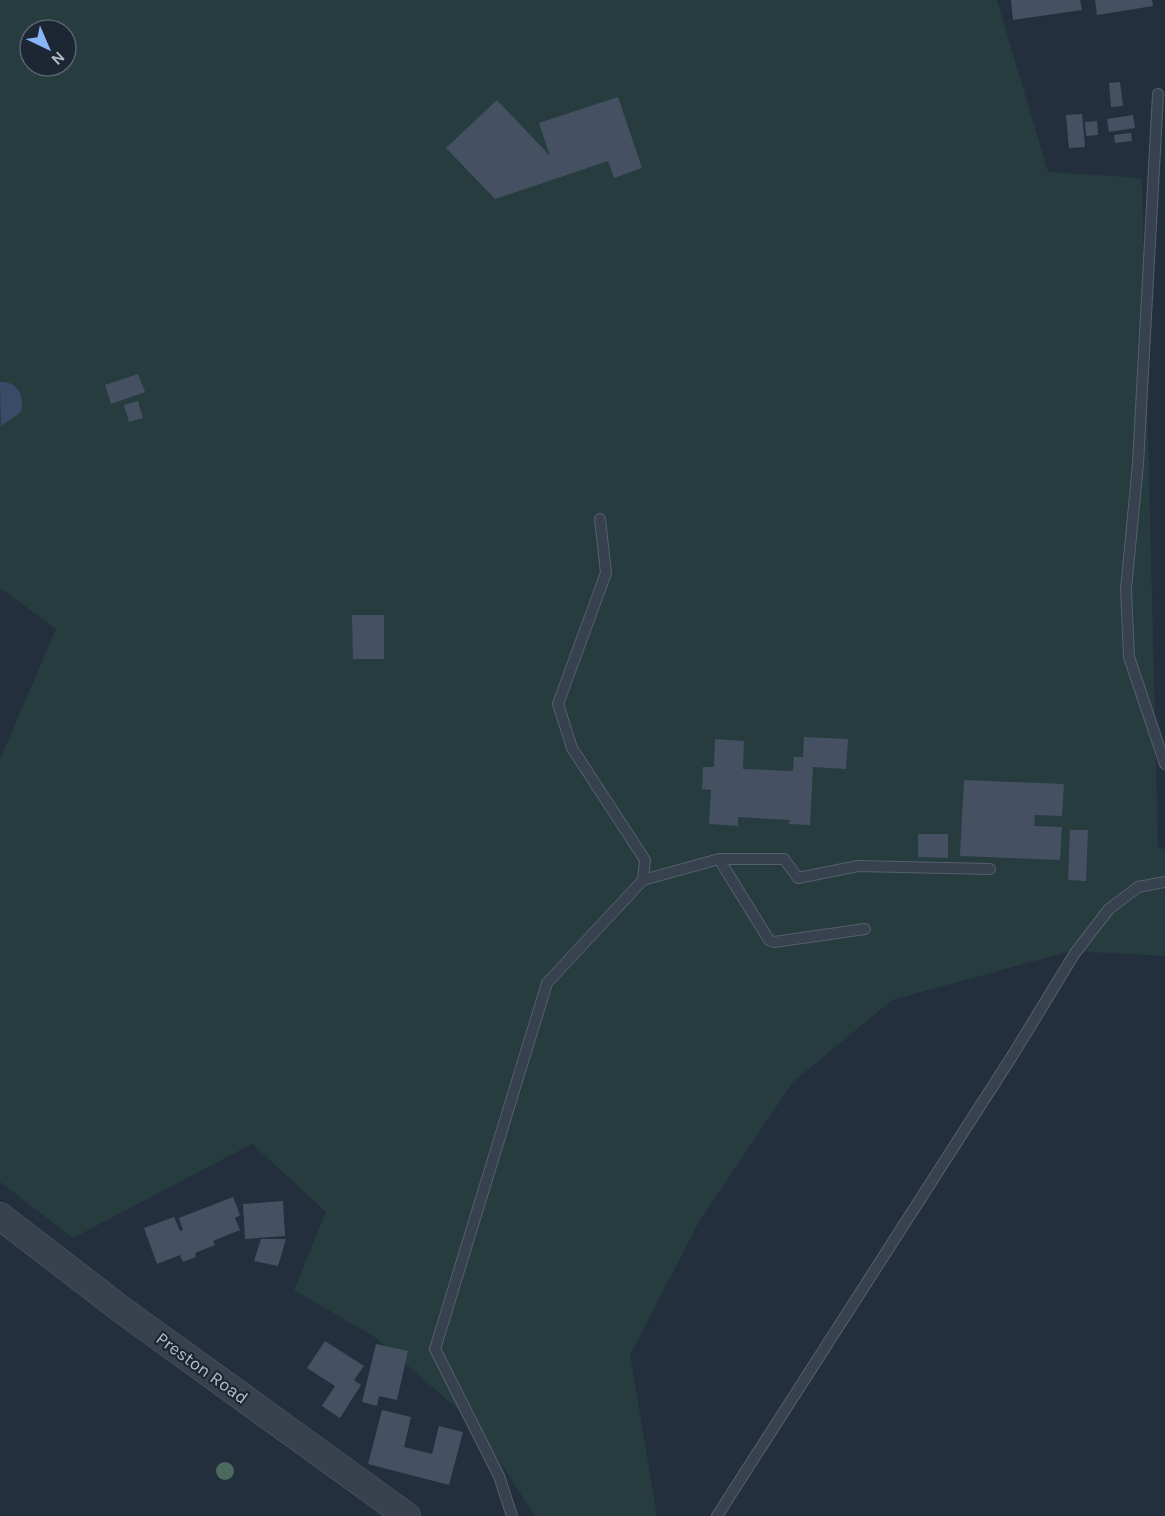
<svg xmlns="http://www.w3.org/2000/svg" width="1165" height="1516" viewBox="0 0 1165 1516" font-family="Karla,sans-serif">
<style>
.green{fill:#263c3f;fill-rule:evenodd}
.water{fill:#394c67}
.building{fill:#455162}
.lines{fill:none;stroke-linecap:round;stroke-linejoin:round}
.service-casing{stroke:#565f6c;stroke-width:12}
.tertiary-casing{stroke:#565f6c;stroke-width:28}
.service{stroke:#38414e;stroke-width:10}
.tertiary{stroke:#38414e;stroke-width:27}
.tree{fill:#4b6a5d}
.labels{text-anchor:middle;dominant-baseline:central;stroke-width:4.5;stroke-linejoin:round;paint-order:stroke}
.street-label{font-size:18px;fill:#b4bcc9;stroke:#1d2633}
</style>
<rect width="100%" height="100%" fill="#242f3e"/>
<path class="green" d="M0,0h997l51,172 94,6 16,670 7,1v107l-94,-5 -179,49 -99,82 -93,138 -70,135 27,161h-122l-58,-90 -101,-88 -82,-48 32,-78 -74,-68 -179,94 -73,-56v-423l56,-130 -56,-41zM30,30h36v36h-36z"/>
<path class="water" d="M0,382c18,-1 26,15 20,31l-19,13z"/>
<path class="building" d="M1011,0h69l2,10 -69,10z
M1095,0h57l1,6 -56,9z
M1120,82l3,24 -12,1 -2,-24z
M618,97l24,71 -28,10 -6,-17 -113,38 -49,-51 51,-48 53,56 -11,-33z
M1082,114l3,33 -16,1 -3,-33z
M1133,115l2,13 -26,4 -2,-13z
M1097,121l1,14 -12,1 -1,-14z
M1131,133l1,8 -17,2 -1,-8z
M138,374l7,18 -34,12 -6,-19z
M138,401l5,17 -14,4 -5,-17z
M352,615h32v44h-31z
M804,737l44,2 -2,30 -33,-2 -3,58 -21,-1 1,-4 -52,-3v9l-29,-2 2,-34 -9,-1 1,-22h11l1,-28 29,2 -1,28 50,2 1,-14h9z
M964,780l100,4 -2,32 -27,-1 -1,11 28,1 -2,33 -100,-4z
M1070,830h18l-2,51 -18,-1z
M918,834h30v24l-30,-1z
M233,1197l7,18 -5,3 5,12 -27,11 2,4 -20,8 1,4 -13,5 -3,-7 -23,9 -13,-36 30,-11 6,14 3,-1 -4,-12z
M283,1201l2,35 -40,3 -2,-35z
M261,1239h25l-8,27 -24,-5z
M325,1341l39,25 -10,14 7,5 -21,33 -18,-12 13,-20 -28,-18z
M376,1344l32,7 -11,49 -18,-4 -2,10 -15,-4z
M382,1410l29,7 -7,30 28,7 7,-28 24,6 -14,53 -81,-21z"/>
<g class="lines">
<g class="service-casing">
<path id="service" d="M1158,94l-20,370 -12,125 3,68 36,107
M719,859l50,81 5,2 91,-13
M643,880l76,-21h65l14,19 60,-12 132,3
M512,1516l-13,-40 -64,-127 112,-366 96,-103 2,-20 -73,-112 -14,-44 48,-131 -6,-54
M717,1516l297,-463 61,-100 34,-44 29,-22 27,-5"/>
</g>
<g class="tertiary-casing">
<path id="tertiary" d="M0,1216l122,94 285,206"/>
</g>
<use href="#service" class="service"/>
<use href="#tertiary" class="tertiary"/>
</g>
<circle class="tree" cx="225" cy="1471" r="9"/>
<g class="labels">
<g class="street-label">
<text transform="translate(202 1368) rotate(36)">Preston Road</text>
</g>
</g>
<g transform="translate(48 48) rotate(136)"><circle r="28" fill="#1d2633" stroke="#59626f" stroke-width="1.5"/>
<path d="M0-4.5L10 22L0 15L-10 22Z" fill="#8ab4f8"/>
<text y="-9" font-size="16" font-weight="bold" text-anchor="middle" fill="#b4bcc9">N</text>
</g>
</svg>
